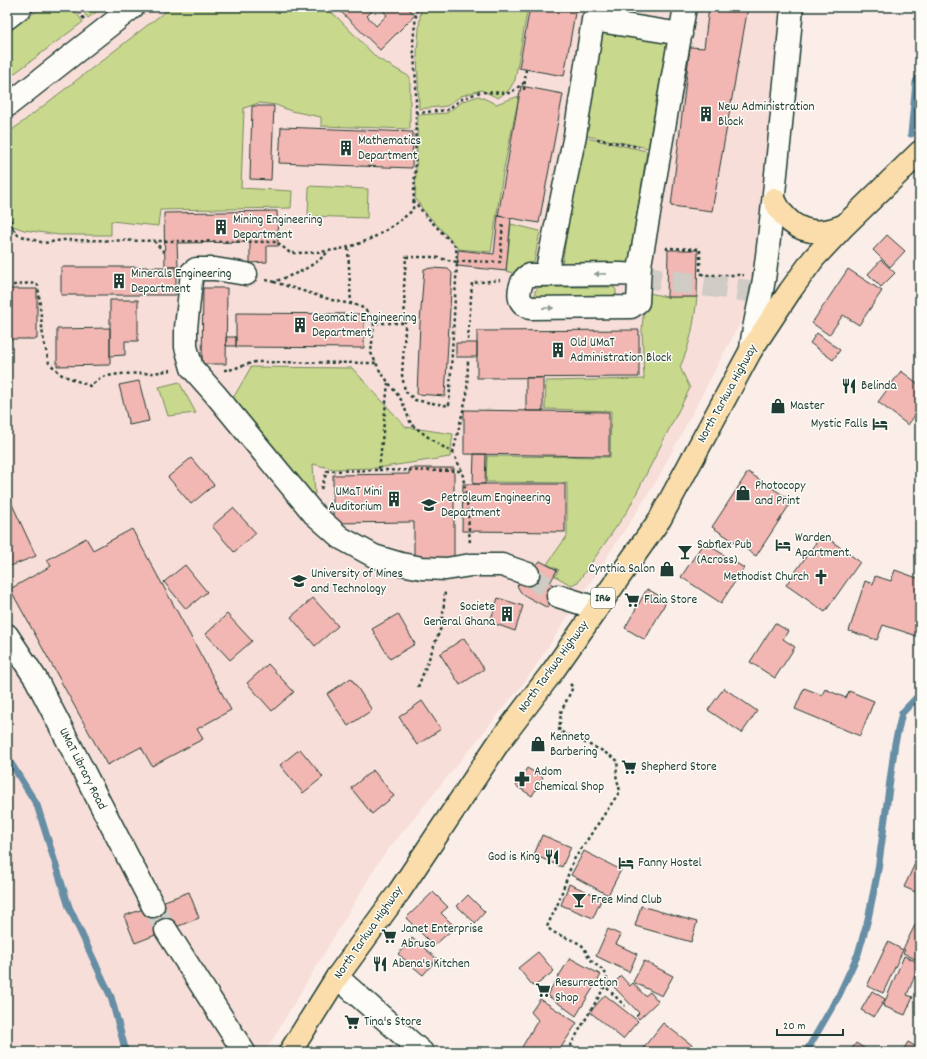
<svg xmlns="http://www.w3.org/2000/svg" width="927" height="1059" viewBox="0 0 927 1059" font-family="Dekko,sans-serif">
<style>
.built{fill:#f8ded8}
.green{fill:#c8d88c;stroke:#748a60}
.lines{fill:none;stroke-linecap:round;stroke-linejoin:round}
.stream{stroke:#668ea5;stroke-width:7}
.building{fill:#f2b7b2;stroke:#1f3d34}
.minor-tunnel{stroke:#cfcbc5;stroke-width:22;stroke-dasharray:22 11;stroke-linecap:butt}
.minor-casing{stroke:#1f3d34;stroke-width:25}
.major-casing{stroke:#1f3d34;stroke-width:25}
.path{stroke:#1f3d34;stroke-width:2.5;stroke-dasharray:3 3;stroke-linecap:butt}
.minor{stroke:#fdfcf7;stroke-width:22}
.major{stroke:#faddab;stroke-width:22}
.oneway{fill:#8e9c96}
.labels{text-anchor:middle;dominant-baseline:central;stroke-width:3;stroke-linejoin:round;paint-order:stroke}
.shield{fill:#fdfcf7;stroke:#62766e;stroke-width:1}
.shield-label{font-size:12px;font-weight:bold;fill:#1f3d34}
.poi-label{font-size:13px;fill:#1f3d34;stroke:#fdfcf7;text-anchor:start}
.street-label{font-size:13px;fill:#1f3d34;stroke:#fdfcf7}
</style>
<rect width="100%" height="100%" fill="#fbeee9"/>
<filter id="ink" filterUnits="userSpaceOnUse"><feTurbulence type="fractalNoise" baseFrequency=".025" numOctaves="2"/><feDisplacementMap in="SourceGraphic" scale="8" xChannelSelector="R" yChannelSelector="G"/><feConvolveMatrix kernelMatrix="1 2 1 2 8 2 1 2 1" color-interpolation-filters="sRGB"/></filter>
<g filter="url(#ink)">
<path class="built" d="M7,7h775l-23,280 -104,197 -128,195 -147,181 -115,192h-258z"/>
<path class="green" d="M42,7h30l11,15 -76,57v-46z
M80,7h23l-15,11z
M171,7h151l13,8 42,43 33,19v52l-89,-3v-9l-30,-6 -15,-6 -17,-2 -15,5 -3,80 51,3 -1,17 -131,2 -2,16 -47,-5v14h-52l-35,-5 -17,-6v-90z
M421,7h107l-13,73 -6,10 -11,8 -17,-8 -20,6 -14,10 -28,3 -2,-57z
M601,30l66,12 -19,106 -66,-13z
M479,96l17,8 23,-8 -16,77 -12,79 -32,-3 -35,-38 -9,-13 3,-83 29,-2 16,-12z
M582,137l65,14 -19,118 -68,8z
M309,186l59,3 -1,29 -59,-2z
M511,224l29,7 -7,37 -13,7 -14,-4z
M539,287h75l2,3v8l-81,-1v-6z
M645,292l22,5h30c-3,26 -6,46 -17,70l10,21 -62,122 -50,72 -7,3 -16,-9 4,-6 -12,-6 20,-28v-53l-81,-1 1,-26 123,1 1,-46 -66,-2 1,-28 98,-2 -2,-50z
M251,367l101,1 54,59 47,7 -3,23 -73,11 -44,1 -20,-5 2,30 -18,4 -65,-98z
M179,382l17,31 -28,3 -9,-29z"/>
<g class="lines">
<path class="stream" d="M911,134l5,-52 4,-7
M7,757l30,48 32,102 42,90 15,55
M806,1052l33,-57 19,-41 10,-35 10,-49 17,-127 7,-30 18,-19"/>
</g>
<path class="building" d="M336,7h32l4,4 -5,5 9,10 11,-11 -8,-8h28l8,8 -35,35z
M530,7h46l-12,69 -45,-8z
M709,7h39l-36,204 -41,-5 19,-159 14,1z
M521,86l42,8 -24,129 -41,-7z
M252,106h22l-3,74 -21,-1z
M281,127l132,5 -1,36 -133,-5z
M277,211l1,35h-11v16l-17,1v-21l-73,1 1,24h-13l-1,-54z
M498,216l13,2 -5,53 -49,-5 1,-16 36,4z
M887,235l18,16 -15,16 -17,-17z
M668,250h30l-1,47h-30z
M881,260l14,13 -14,14 -13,-13z
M61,267h115v28h-115z
M432,268l16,1 4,4 -7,123 -28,-2 3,-71 4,-54z
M848,269l34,22 -23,34 -16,-10 -14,20 -17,-12z
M203,288h24l-1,76h-24z
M7,289h30v50h-30z
M110,300h28v41h-13v14l-15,1z
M236,313l128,1v34l-128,-1z
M110,328v37l-53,1v-37z
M639,330v47l-162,1v-47z
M817,333l23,17 -7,10 -23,-17z
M226,337h10v9h-10z
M456,343h21v14h-21z
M901,371l19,14v23l-12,17 -30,-23z
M526,378h17v33h-17z
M139,381l10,40 -20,4 -10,-40z
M464,410l145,2v44l-145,-2z
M474,454h12l-1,30h-12z
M191,458l23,27 -23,19 -23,-27z
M409,468h45v90h-40v-36l-81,1v-48l76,-1z
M748,472l44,29 -36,55 -44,-29z
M463,484h102v48l-103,-1z
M10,500l26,56 -28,11 -1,-66z
M233,508l23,25 -22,19 -22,-26z
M132,529l99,181 -34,19 6,10 -51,27 -11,-19 -34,18 -97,-176 41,-23 -4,-6 39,-22 7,12z
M822,534l38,28 -35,50 -39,-27z
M704,542l40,26 -23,35 -40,-26z
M540,561l17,9 -7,13 9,5 -1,8 -10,12 -26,-14 -5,-8z
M185,565l22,27 -21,17 -22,-27z
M895,570l25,9v58l-37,-12 -6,15 -28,-9 16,-50 8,3 2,-8 16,5z
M647,589l20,11 -22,40 -20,-12z
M313,598l25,28 -23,20 -24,-29z
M498,598l25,8 -8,25 -25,-9z
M227,614l25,27 -22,19 -24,-26z
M398,614l17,30 -25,15 -18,-30z
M775,623l13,8 -5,8 12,8 -20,31 -25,-16z
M464,638l20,31 -24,16 -20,-31z
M268,664l26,28 -22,19 -25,-28z
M351,678l21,32 -24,16 -21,-32z
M724,688l33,23 -15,22 -34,-23z
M804,688l18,7 3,-6 21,9 3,-7 25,10 -14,35 -65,-27z
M422,701l19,28 -24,16 -18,-28z
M300,749l23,28 -20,16 -23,-28z
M527,768l16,9 -11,19 -16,-10z
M373,770l21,26 -22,18 -21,-26z
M542,835l29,12 -9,20 -28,-12z
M584,851l37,19 -13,25 -37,-20z
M920,853v41l-16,-7z
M569,884l33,14 -9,20 -32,-13z
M189,892l10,26 -64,25 -11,-27z
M433,892l15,15 -7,6 14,14 -21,19 -28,-28z
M468,895l17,17 -10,11 -18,-17z
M641,906l56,16 -6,20 -56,-16z
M915,925l5,2v23l-5,9 -12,-6 2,-3 -2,-1z
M608,929l13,6 -5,9 21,10 -8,18 -33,-16z
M412,938l25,21 -14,16 -25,-21z
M888,942l15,8 -20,43 -16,-7z
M538,952l16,19 -20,16 -16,-19z
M904,956l16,7 -13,32 6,2 -8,18 -22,-9z
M570,958l31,17 -25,41 -29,-21z
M644,961l29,15 -11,20 -29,-14z
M621,976l9,10 3,-3 12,13 5,-4 8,9 -19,18 -3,-3 3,-3 -27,-28z
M872,991l13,8 -11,18 -13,-7z
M605,995l33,26 -15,18 -33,-27z
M540,999l37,24 -19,29h-31l-5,-5 16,-27 -7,-8z
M663,1023l38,29h-61z
M908,1042l12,7v3h-18z
M856,1043l14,9h-20z
M390,1047l8,5h-12z"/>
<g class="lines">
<path class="minor-tunnel" d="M639,275c40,9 81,11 123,18
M528,574l30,22
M153,906l13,24"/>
<g class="minor-casing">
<path id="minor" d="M7,18l14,-11
M7,106l126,-99
M246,274l-31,-5h-19l-4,3 -6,56v19l6,21 23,26 99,120 27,24 33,18 27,8 21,4 24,1 25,-4h31l26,9
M546,274l29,-139 18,-115 88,14
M639,275l-19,-1 -91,1c-8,4 -11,16 -9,24 2,5 6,7 10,9l101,-1 7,-5 2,-37 45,-258
M751,350c2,-26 11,-52 14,-78 11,-88 19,-177 27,-265
M558,596l38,12
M7,635l29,44 117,227
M166,930l78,122
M337,977l85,75"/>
</g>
<g class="major-casing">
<path id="major" d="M774,199c14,31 40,40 71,26
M290,1052l47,-75 62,-85 100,-150 54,-71 107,-152 91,-169 39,-59 24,-33 31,-33 75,-73"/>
</g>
<path class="path" d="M75,7l9,12
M524,90l2,-21
M416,113l31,-3 15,-11 18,-7 30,1 15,-11
M597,139l42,8
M413,200l14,17 29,30 1,15 8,-1 35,1 3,-40
M7,208l6,21
M7,230l6,-1 5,6 26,8 19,-3 214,2 13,11c53,0 82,-8 123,-43l2,-38 1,-59v-30l-3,-41 4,-35
M154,241l11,12
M348,248l3,56
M667,250v-2l33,1v24l4,2h40
M406,257h28l23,5 -8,144 -34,-6 -10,-9 -3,-16 3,-46 -1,-42z
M266,280l8,2 28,-11 16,-10 10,-9
M274,282l58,18 28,6 9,7 5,10h31
M7,286l23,-3 8,2 5,52 6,26 13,12 28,11 12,-9 17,-3 34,-1 18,-3
M374,323l-3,30 9,18 22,30 9,23 21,16 21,13 9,18 5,29 3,44
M468,340l4,-57 28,-3
M224,370h5l26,-8 121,1
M453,453l14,-59 1,-33
M379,470l83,1
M321,489l6,-18 52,-1 9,-87
M570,684l3,3 -12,25 -2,19 42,19 17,11 -2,14 4,16 -47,70 -16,45 -8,16 -2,5c9,9 23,11 33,17 6,4 5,8 9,13 7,12 23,12 16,29l20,20
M418,687l24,-62 3,-34
M568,1052l5,-11 32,-55"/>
<use href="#minor" class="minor"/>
<use href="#major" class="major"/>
</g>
<defs><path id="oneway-solid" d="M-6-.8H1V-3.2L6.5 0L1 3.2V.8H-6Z"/></defs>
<g class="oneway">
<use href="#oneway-solid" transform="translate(600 274) rotate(179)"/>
<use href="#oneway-solid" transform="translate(548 308) rotate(-1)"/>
</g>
</g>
<defs>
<g id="building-bare" transform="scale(1.2)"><path d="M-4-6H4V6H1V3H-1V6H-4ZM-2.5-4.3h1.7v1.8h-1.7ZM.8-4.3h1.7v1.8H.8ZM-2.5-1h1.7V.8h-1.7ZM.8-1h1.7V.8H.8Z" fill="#1f3d34" stroke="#fdfcf7" stroke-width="2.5" paint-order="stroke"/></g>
<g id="restaurant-bare" transform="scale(1.2)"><path d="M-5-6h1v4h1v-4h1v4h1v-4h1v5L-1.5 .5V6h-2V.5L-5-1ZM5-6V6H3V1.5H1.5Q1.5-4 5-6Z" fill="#1f3d34" stroke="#fdfcf7" stroke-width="2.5" paint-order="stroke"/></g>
<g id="shop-bare" transform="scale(1.2)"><path d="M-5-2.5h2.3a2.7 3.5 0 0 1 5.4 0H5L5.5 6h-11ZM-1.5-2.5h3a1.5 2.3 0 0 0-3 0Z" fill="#1f3d34" stroke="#fdfcf7" stroke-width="2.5" paint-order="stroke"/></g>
<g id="hotel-bare" transform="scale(1.2)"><path d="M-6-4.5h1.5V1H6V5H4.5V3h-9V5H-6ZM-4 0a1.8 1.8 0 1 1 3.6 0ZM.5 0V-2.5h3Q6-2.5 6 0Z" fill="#1f3d34" stroke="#fdfcf7" stroke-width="2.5" paint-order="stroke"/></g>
<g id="university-bare" transform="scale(1.2)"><path d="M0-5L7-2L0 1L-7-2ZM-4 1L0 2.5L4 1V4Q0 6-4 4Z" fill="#1f3d34" stroke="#fdfcf7" stroke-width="2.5" paint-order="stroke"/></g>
<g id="bar-bare" transform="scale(1.2)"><path d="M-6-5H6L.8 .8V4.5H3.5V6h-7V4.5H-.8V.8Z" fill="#1f3d34" stroke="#fdfcf7" stroke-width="2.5" paint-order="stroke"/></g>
<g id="church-bare" transform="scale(1.2)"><path d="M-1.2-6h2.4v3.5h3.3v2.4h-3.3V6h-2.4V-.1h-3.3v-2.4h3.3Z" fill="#1f3d34" stroke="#fdfcf7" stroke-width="2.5" paint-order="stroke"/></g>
<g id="supermarket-bare" transform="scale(1.2)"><path d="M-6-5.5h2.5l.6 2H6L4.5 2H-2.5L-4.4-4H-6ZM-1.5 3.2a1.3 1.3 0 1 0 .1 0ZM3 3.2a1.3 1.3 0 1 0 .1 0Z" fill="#1f3d34" stroke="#fdfcf7" stroke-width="2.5" paint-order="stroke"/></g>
<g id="pharmacy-bare" transform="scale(1.2)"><path d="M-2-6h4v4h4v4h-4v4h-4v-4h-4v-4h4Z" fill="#1f3d34" stroke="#fdfcf7" stroke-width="2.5" paint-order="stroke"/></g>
</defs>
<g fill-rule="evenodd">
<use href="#building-bare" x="706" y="114"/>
<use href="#building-bare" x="346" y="148"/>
<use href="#building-bare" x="221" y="227"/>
<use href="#building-bare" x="119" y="281"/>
<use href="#building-bare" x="300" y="325"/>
<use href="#building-bare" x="558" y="350"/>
<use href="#restaurant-bare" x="849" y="386"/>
<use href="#shop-bare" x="778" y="406"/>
<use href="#hotel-bare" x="880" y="424"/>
<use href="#shop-bare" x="743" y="493"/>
<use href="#building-bare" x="394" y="499"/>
<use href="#university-bare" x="429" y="505"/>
<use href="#hotel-bare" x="783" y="545"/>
<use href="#bar-bare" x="685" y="552"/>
<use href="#shop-bare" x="667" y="569"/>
<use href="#church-bare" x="821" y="577"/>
<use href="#university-bare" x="299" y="581"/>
<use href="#supermarket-bare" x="632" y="600"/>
<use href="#building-bare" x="507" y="614"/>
<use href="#shop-bare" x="538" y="744"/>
<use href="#supermarket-bare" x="629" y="767"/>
<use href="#pharmacy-bare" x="522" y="779"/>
<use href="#restaurant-bare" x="552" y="857"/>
<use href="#hotel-bare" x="626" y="863"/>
<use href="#bar-bare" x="579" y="900"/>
<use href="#supermarket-bare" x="389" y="936"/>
<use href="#restaurant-bare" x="380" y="964"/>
<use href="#supermarket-bare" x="543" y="990"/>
<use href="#supermarket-bare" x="352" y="1022"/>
</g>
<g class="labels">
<rect class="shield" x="591" y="588" width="24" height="20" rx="3"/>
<g class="shield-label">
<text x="603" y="598">IR6</text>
</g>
<g class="poi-label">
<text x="718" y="107">New Administration<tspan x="718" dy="15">Block</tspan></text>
<text x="358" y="141">Mathematics<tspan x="358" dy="15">Department</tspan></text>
<text x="233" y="220">Mining Engineering<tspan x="233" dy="15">Department</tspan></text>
<text x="131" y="274">Minerals Engineering<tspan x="131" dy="15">Department</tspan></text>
<text x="312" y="318">Geomatic Engineering<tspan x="312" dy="15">Department</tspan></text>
<text x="570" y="343">Old UMaT<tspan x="570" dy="15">Administration Block</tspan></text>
<text x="861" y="386">Belinda</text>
<text x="790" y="406">Master</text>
<text x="868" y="424" text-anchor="end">Mystic Falls</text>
<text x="755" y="486">Photocopy<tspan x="755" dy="15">and Print</tspan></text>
<text x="382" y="492" text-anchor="end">UMaT Mini<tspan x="382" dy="15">Auditorium</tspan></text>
<text x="441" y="498">Petroleum Engineering<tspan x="441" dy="15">Department</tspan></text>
<text x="795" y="538">Warden<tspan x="795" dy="15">Apartment.</tspan></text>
<text x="697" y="545">Sabflex Pub<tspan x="697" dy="15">(Across)</tspan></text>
<text x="655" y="569" text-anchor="end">Cynthia Salon</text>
<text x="311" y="574">University of Mines<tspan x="311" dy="15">and Technology</tspan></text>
<text x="809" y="577" text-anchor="end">Methodist Church</text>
<text x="644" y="600">Flaia Store</text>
<text x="495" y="607" text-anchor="end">Societe<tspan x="495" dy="15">General Ghana</tspan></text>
<text x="550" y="737">Kenneto<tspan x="550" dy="15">Barbering</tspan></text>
<text x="641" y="767">Shepherd Store</text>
<text x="534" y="772">Adom<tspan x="534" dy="15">Chemical Shop</tspan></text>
<text x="540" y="857" text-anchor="end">God is King</text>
<text x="638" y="863">Fanny Hostel</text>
<text x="591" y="900">Free Mind Club</text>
<text x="401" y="929">Janet Enterprise<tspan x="401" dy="15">Abruso</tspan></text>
<text x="392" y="964">Abena's Kitchen</text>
<text x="555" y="983">Resurrection<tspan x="555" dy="15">Shop</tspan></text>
<text x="364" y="1022">Tina's Store</text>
</g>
<g class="street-label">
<text transform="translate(728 394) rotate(-61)">North Tarkwa Highway</text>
<text transform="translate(554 667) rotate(-54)">North Tarkwa Highway</text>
<text transform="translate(82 769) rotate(63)">UMaT Library Road</text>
<text transform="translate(369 933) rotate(-55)">North Tarkwa Highway</text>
</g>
</g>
<rect width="927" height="1059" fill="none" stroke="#fdfcf7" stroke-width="24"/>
<rect x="12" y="12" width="903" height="1035" fill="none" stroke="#1f3d34" stroke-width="1.5" filter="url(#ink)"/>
<path d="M777 1029v6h66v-6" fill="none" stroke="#1f3d34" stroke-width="2"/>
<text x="783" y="1029" font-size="12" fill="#1f3d34" stroke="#fdfcf7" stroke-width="3" paint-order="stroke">20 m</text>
</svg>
